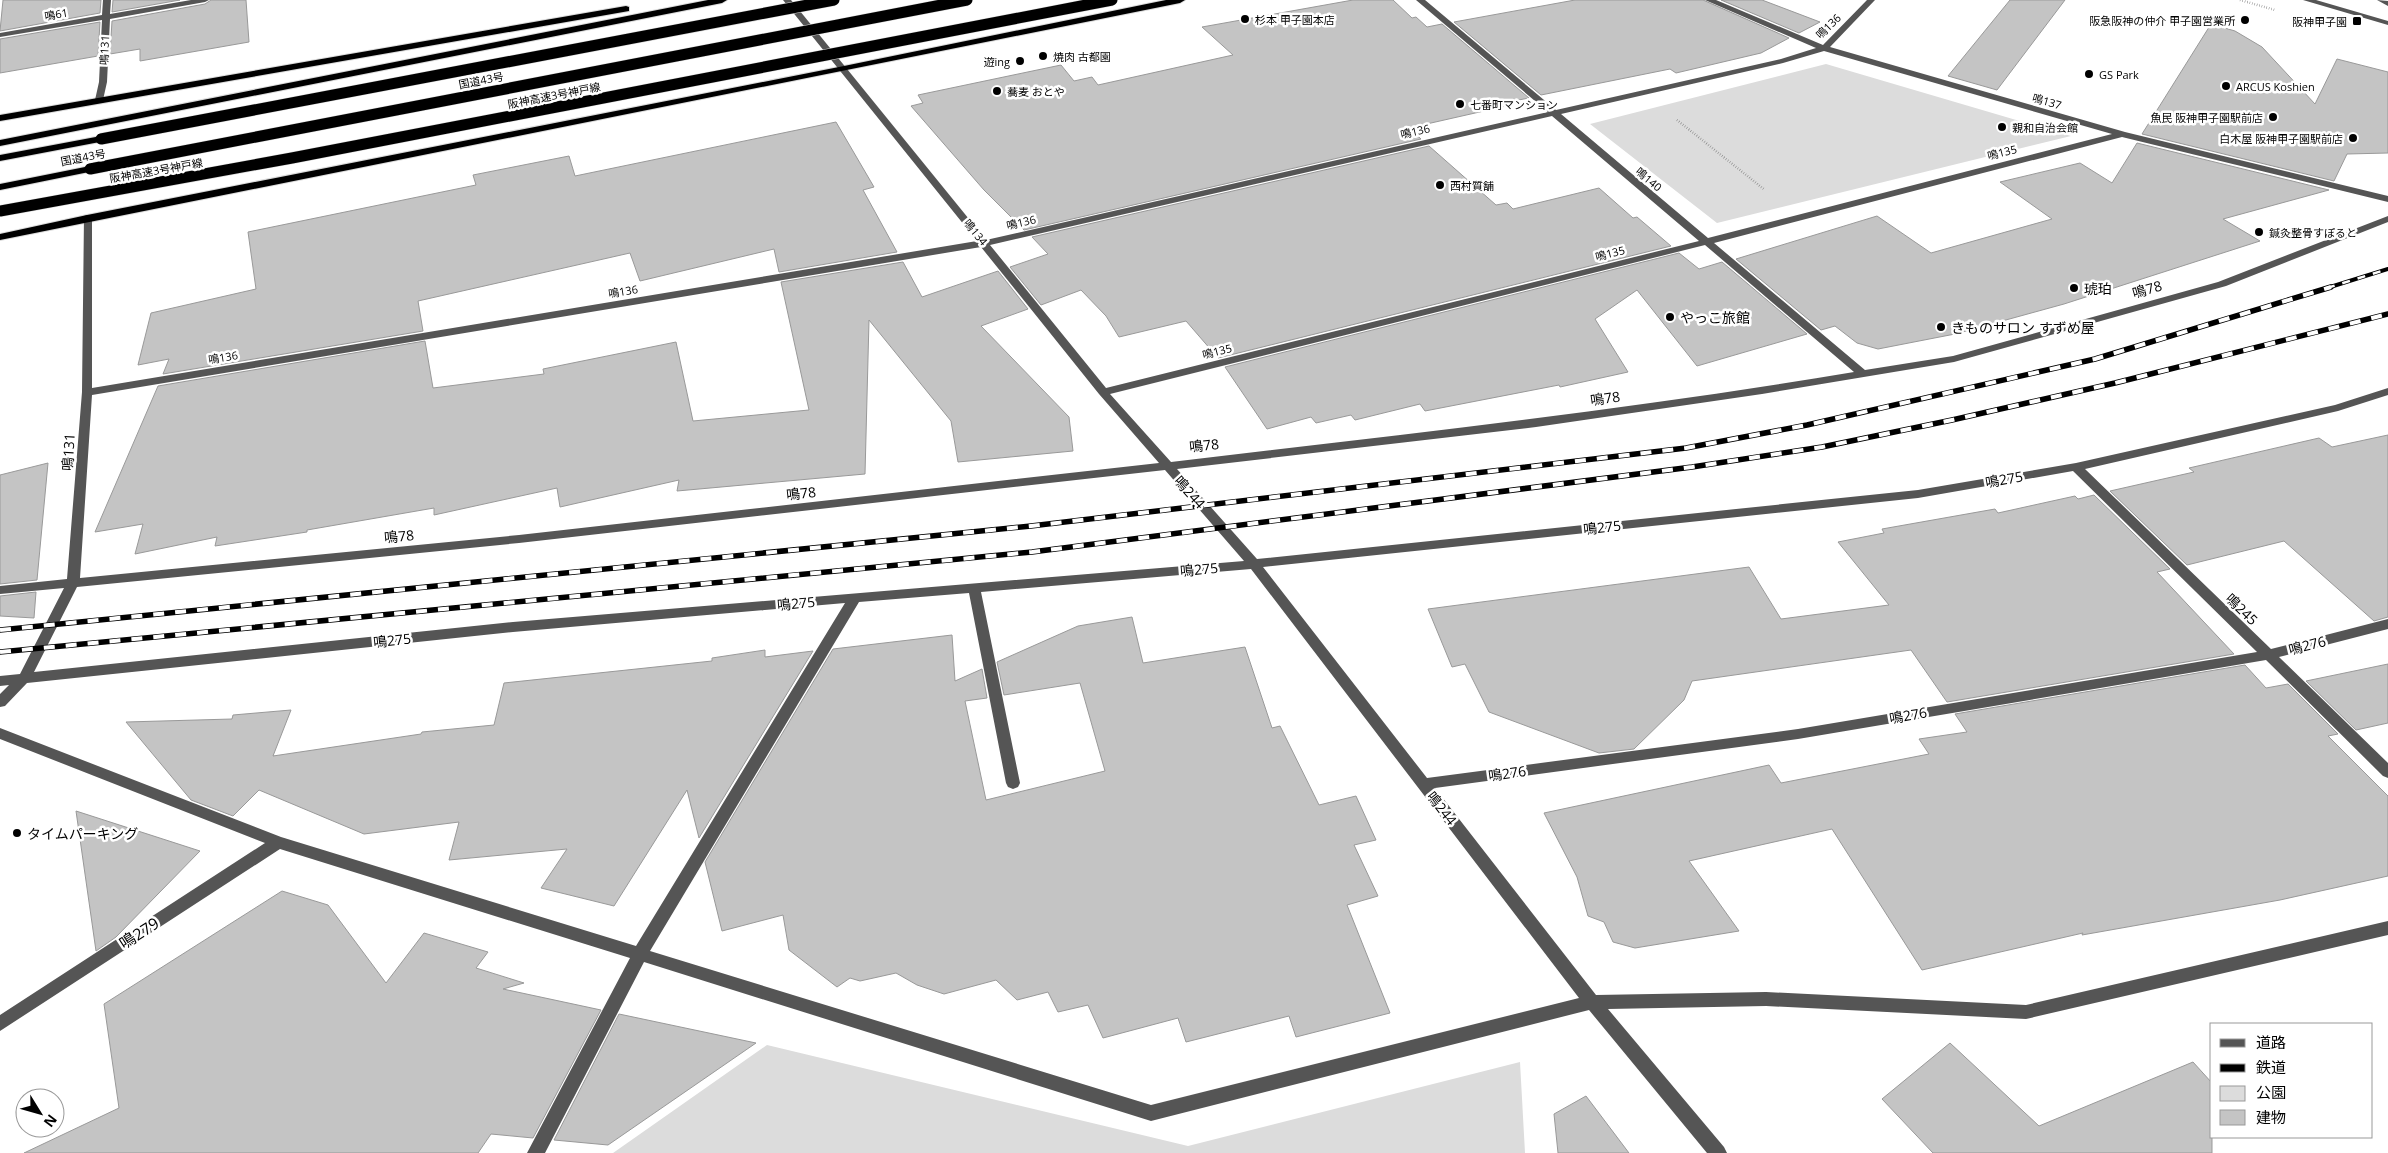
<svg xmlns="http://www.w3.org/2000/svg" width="2388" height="1153" viewBox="0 0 2388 1153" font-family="'Open Sans','Noto Sans JP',sans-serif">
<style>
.green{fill:#dcdcdc}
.building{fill:#c4c4c4;stroke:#999}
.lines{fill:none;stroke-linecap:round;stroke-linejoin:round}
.highway-casing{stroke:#dbdbdb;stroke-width:2}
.path{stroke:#777;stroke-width:2.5;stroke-dasharray:0.5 2;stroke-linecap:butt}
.minor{fill:#555;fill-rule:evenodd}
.highway{fill:#000;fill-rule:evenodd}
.rail-far1-casing{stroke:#000;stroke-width:4}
.rail-casing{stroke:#000;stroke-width:5.5}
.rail-far1{stroke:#fff;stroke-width:2.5;stroke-dasharray:8;stroke-linecap:butt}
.rail{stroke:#fff;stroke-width:4;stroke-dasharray:11;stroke-linecap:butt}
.highway-bridge-casing{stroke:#dbdbdb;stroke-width:12;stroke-linecap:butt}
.highway-bridge{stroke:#000;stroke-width:11}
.poi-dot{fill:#000;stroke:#fff;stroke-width:2}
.labels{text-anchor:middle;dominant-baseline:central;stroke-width:5;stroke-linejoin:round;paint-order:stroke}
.far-street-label{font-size:11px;fill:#000;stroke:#fff}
.far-poi-label{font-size:11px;fill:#000;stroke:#fff;text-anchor:start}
.poi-label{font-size:14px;fill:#000;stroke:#fff;text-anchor:start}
.street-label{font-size:14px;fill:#000;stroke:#fff}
.near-street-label{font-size:16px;fill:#000;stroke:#fff}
</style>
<rect width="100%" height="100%" fill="#fff"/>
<path class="green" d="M1826,64l245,72 -354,87 -127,-99z
M767,1045l421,101 332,-84 5,91h-912z"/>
<path class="building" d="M3,0h98l-1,13 -100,18z
M113,0h67l-68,12z
M211,0h35l3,42 -109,19v-12l-30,5 2,-33 93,-17z
M1353,0h40l19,18 4,-1 11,10 15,-3 87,74 -26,5 3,3 -97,22 12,11 -397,91 -40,-40 -73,-84 12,-3 -5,-8 143,-30 13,16 18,-4 6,8 135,-30 -31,-28z
M1575,0h128l86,38 -28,15 -85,20 -6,-4 -129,26 -87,-73z
M1721,0h41l58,22 -21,11z
M2010,0h55l-68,90 -49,-14z
M100,22l-2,34 -98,17v-34z
M2211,24l24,7 27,16 53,57 22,-45 51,13v81l-41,1 -13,27 -192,-47z
M836,122l38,65 -11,3 34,62 -118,20 -5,-23 -134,32 -10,-28 -212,48 5,30 -260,43 6,-15 -31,6 13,-52 105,-24 -8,-57 228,-47 -3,-10 96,-19 6,20z
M2137,143l192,47 -106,29 37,22 -196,63 -109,30 -77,15 -21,-6 -22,-17 -14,4 -85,-71 141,-43 54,37 121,-34 -52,-37 80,-19 32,20z
M1429,146l67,59 11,-2 6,6 86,-21 34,30 4,-1 34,29 -453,112 -32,-37 -67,16 -13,-21 -25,-26 -40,15 -31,-38 38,-13 -16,-17z
M1679,253l20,16 23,-7 85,72 -110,32 -60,-76 -42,29 33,53 -68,15 -1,-2 -134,26 -5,-7 -65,16 -4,-5 -35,8 -5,-6 -44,12 -42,-62z
M903,262l19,35 76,-26 30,38 -47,17 88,91 4,34 -115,11 -7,-41 -82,-101 -4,154 -188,17 2,-11 -119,27 -3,-19 -123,27v-7l-127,22v2l-92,14 2,-9 -82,17 8,-30 -48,8 63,-146 267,-45 8,47 111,-14 -1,-5 133,-27 17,79 116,-11 -28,-128z
M2388,435v182l-14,4 -90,-80 -97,24 -77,-74 84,-19 -5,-4 130,-30 13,9z
M48,463l-11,117 -37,4v-109z
M2094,495l76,74 -13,3 77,82 -287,48 -36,-52 -219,31 -8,19 -50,49 -35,4 -110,-41 -24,-48 -13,3 -24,-58 321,-42 32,52 108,-14 -51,-63 46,-9 -2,-4 113,-20 3,4 77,-17 3,3z
M36,592l-2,26 -34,-2v-20z
M1132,617l11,46 102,-16 27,81 8,-2 39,79 37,-9 20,44 -22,5 24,51 -31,9 43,108 -94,24 -7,-21 -103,26 -8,-24 -75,20 -15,-33 -30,7 -10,-20 -31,8 -21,-20 -52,14 -27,-9 -21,-12 -36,8 -10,-3 -13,9 -48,-37 -6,-35 -61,16 -17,-69 128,-213 119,-14 3,46 27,-12 5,29 -22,3 21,99 119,-29 -25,-88 -76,12 -7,-33 81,-36z
M765,650v7l48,-6 -114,187 -12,-48 -73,116 -73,-18 26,-39 -118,11 10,-38 -95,12 -105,-44 -26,26 -42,-16 -65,-78 106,-3 1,-4 58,-5 -18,46 148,-22 1,-2 72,-7 10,-42 208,-22v-3z
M2388,664v59l-32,7 -50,-49z
M2245,665l21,23 22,-4 50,50 -10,2 60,60v80l-108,24 -198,35 1,-2 -161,37 -90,-141 -143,32 50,70 -104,17 -22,-6 -9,-20 -16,-6 -11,-39 -33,-64 225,-48 12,18 148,-29 -10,-15 48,-7 -12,-18z
M76,811l124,40 -84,86 -20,14z
M282,891l46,14 58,78 38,-50 64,19 -12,16 48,15 -21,6 98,21 -68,128 -42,-4 -13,19h-454l95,-45 -15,-104z
M619,1014l137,29 -148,102 -54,-5z
M1950,1043l89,83 154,-64 19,21v70h-279l-51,-54z
M1586,1096l43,57h-71l-4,-39z"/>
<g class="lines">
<g class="highway-casing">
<path id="highway" d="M708,0h19l-5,3 -722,143v-6z
M1166,0h19l-5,3 -1180,237v-6l87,-19 757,-149z
M626,6l3,1v4l-629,110v-6z
M101,136l4,1v4l-105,20v-6z
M90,166l4,1v4l-94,19v-6z"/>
</g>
<path class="path" d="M2240,0l35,10
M1677,120l88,70"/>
<path class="minor" d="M103,0h8l-1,14 81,-14h18l-4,2 -95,17 -3,63 -4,18 -4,3 -4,-3 4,-18 3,-62 -102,17v-4l102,-18z
M783,0h8l195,240 562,-128 -132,-112h9l131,110 225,-51 35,-11 -111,-48h11l107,45 44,-45h8l-45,47 295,85 263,64v6l-266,-65 -408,106 151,127 88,-14 265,-74 170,-66v6l-162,64 -272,76 -192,32 -226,33 -359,42 80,90 661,-69 158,-27 259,-58 53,-17v7l-50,16 -253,58 186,180 117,-30v10l-109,28 109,106v15l-5,-2 -117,-116 -468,79 -363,49 161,207 170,-3 260,13 362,-84v14l-362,84 -260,-13 -158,3 116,138 3,6h-20l-118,-143 -438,111 -507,-159 -99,191h-18l103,-195 -350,-109 -280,182v-16l265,-172 -265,-104v-11l281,109 355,109 209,-343 -332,29 -486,51 -22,23 -5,1v-13l9,-9 -9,1v-10l20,-2 44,-86 -64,6v-8l67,-7 15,-187 2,-176 3,-1 5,3v170l885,-147zM1824,51l288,83 -404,104 -147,-124 222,-51zM1552,116l147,125 -593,147 -116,-143zM1705,245l149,127c-227,38 -455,63 -683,90l-61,-68zM981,247l118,147 60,69 -640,72 -439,43 12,-183zM1165,470l79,91 -731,61 -479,50 43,-85 442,-44zM2073,471l184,181 -459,77 -371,49 -164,-211 655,-69zM1251,569l328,429 -428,107 -501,-154 209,-349 110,-9 37,190 2,4 5,2 5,-2 2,-4 -39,-191z
M2303,0h13l72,21v4z
M2377,0l11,1v5z"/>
<use href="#highway" class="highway"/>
<g class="rail-far1-casing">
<path id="rail-far1" d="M2327,288l61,-19"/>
</g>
<g class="rail-casing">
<path id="rail" d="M0,630l1031,-104 655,-78 121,-23 288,-66 236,-72
M0,652l1032,-100 660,-85 130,-20 130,-27 163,-37 273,-69"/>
</g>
<use href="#rail-far1" class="rail-far1"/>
<use href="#rail" class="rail"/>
<g class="highway-bridge-casing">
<path id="highway-bridge" d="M101,139l733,-139
M90,169l877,-169
M0,211l292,-53 820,-158"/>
</g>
<use href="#highway-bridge" class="highway-bridge"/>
</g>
<g class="poi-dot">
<circle cx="1245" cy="19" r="5"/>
<circle cx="2245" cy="20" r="5"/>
<rect x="2352" y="16" width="10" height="10" rx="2.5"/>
<circle cx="1043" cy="56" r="5"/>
<circle cx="1020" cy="61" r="5"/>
<circle cx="2089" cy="74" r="5"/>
<circle cx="2226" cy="86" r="5"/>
<circle cx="997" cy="91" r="5"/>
<circle cx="1460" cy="104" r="5"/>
<circle cx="2273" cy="117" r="5"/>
<circle cx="2002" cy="127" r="5"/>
<circle cx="2353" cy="138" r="5"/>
<circle cx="1440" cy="185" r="5"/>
<circle cx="2259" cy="232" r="5"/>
<circle cx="2074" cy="288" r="5"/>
<circle cx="1670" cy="317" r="5"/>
<circle cx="1941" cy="327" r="5"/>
<circle cx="17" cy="833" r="5"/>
</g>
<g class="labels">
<g class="far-street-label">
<text transform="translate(56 14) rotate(-10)">鳴61</text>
<text transform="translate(1828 26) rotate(-44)">鳴136</text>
<text transform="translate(104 50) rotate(-87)">鳴131</text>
<text transform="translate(481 80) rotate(-11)">国道43号</text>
<text transform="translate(554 95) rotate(-11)">阪神高速3号神戸線</text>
<text transform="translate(2047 101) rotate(16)">鳴137</text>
<text transform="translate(1415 131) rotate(-13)">鳴136</text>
<text transform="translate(2002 152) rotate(-14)">鳴135</text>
<text transform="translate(83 157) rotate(-11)">国道43号</text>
<text transform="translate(156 170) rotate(-10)">阪神高速3号神戸線</text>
<text transform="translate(1649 179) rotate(40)">鳴140</text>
<text transform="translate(1021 222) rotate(-13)">鳴136</text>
<text transform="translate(976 232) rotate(51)">鳴134</text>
<text transform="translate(1610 253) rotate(-14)">鳴135</text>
<text transform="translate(623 291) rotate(-9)">鳴136</text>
<text transform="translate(1217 351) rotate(-14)">鳴135</text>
<text transform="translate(223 357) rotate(-9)">鳴136</text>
</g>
<g class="far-poi-label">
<text x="1255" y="19">杉本 甲子園本店</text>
<text x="2235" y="20" text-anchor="end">阪急阪神の仲介 甲子園営業所</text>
<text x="2347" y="21" text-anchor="end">阪神甲子園</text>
<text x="1053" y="56">焼肉 古都園</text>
<text x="1010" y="61" text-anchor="end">遊ing</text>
<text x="2099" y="74">GS Park</text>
<text x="2236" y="86">ARCUS Koshien</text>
<text x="1007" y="91">蕎麦 おとや</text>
<text x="1470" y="104">七番町マンション</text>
<text x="2263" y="117" text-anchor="end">魚民 阪神甲子園駅前店</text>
<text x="2012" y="127">親和自治会館</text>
<text x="2343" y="138" text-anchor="end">白木屋 阪神甲子園駅前店</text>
<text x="1450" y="185">西村質舗</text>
<text x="2269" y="232">鍼灸整骨すぽると</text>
</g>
<g class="poi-label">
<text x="2084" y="288">琥珀</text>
<text x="1680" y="317">やっこ旅館</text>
<text x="1951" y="327">きものサロン すずめ屋</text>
<text x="27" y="833">タイムパーキング</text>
</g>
<g class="street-label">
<text transform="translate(2147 289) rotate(-16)">鳴78</text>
<text transform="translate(1605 398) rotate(-8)">鳴78</text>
<text transform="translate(1204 445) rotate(-6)">鳴78</text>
<text transform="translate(68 452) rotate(-86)">鳴131</text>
<text transform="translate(2004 479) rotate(-10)">鳴275</text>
<text transform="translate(1190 492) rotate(48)">鳴244</text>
<text transform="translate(801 493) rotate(-6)">鳴78</text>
<text transform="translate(1602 527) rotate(-6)">鳴275</text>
<text transform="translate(399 536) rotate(-5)">鳴78</text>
<text transform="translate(1199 569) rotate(-5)">鳴275</text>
<text transform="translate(796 603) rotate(-5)">鳴275</text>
<text transform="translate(2242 609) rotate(44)">鳴245</text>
<text transform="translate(392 640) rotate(-6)">鳴275</text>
<text transform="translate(2307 645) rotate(-14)">鳴276</text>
<text transform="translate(1908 715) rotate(-10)">鳴276</text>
<text transform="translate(1507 773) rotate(-8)">鳴276</text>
<text transform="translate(1442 808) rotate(52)">鳴244</text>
</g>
<g class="near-street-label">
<text transform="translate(139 933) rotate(-33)">鳴279</text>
</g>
</g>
<rect x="2210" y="1023" width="162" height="115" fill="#ffffff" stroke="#999999"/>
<rect x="2220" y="1039" width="25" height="8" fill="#555555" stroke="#999999"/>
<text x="2256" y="1048" font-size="15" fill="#000000">道路</text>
<rect x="2220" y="1064" width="25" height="8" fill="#000000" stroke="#999999"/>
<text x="2256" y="1073" font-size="15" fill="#000000">鉄道</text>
<rect x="2220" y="1086" width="25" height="15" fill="#dcdcdc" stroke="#999999"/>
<text x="2256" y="1098" font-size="15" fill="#000000">公園</text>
<rect x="2220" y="1110" width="25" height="15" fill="#c4c4c4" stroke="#999999"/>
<text x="2256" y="1123" font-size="15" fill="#000000">建物</text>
<g transform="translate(40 1113) rotate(127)"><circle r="24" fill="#ffffff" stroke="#999999"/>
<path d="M0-4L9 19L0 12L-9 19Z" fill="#000000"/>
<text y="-8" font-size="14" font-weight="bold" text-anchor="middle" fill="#000000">N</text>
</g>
</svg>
